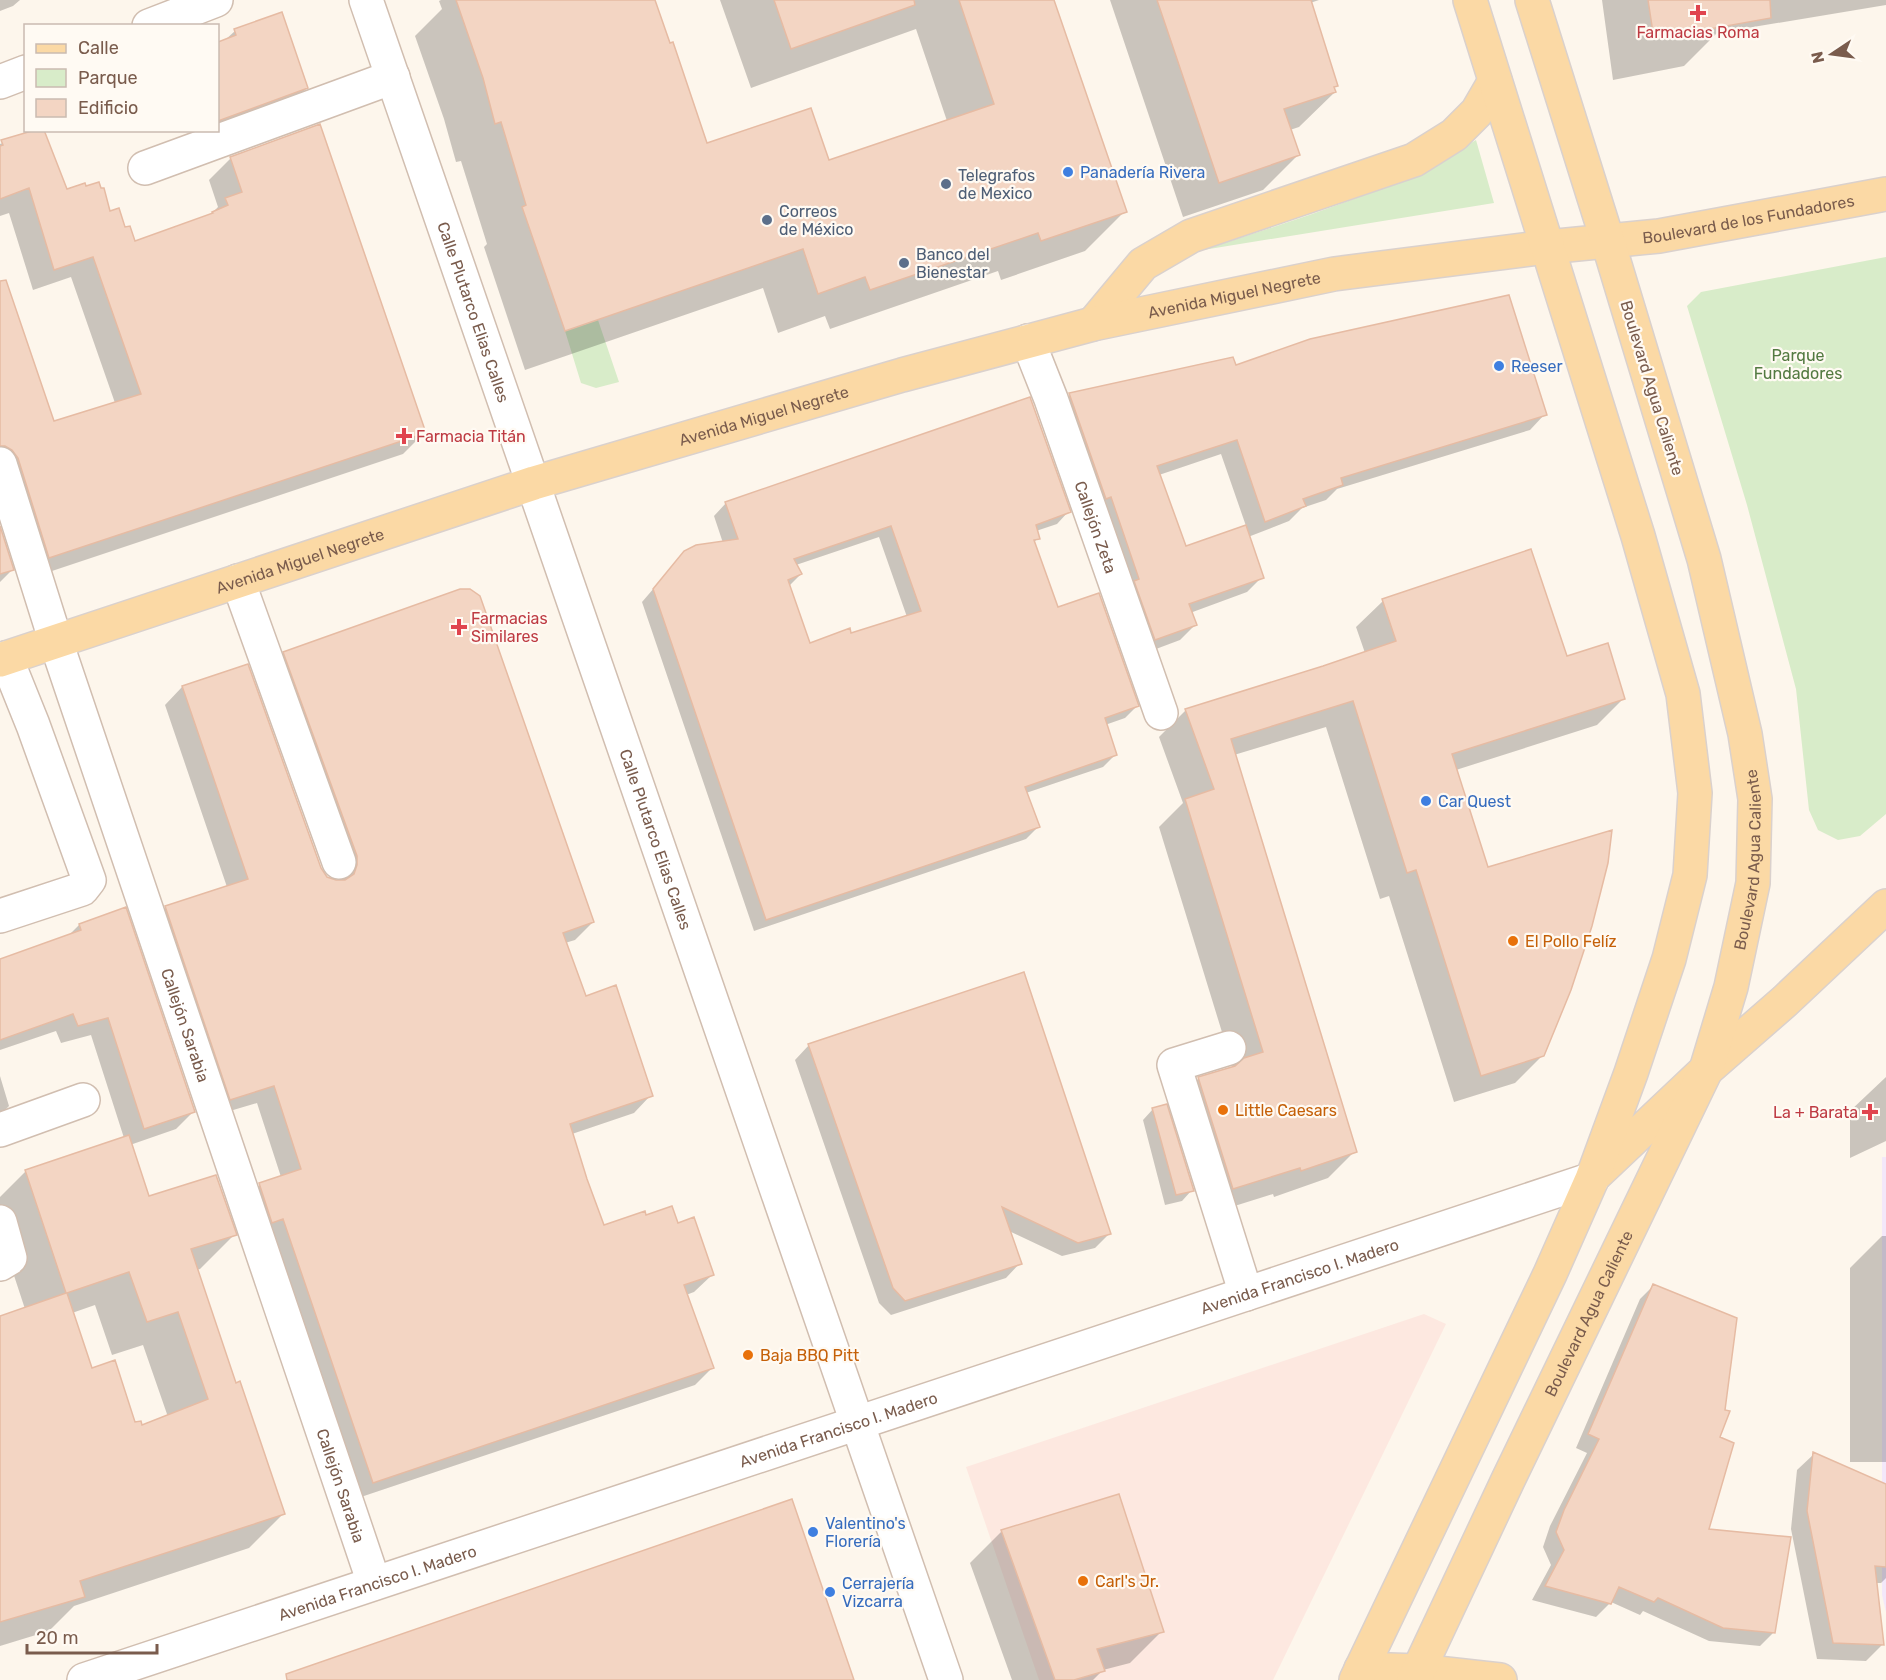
<svg xmlns="http://www.w3.org/2000/svg" width="1886" height="1680" viewBox="0 0 1886 1680" font-family="Rubik,sans-serif">
<style>
.commercial{fill:#fde8e0}
.education{fill:#f3e8fa}
.green{fill:#d8ecc9}
.shadow{fill:#0003;fill-rule:evenodd}
.building{fill:#f3d5c3;stroke:#e6bba3;stroke-width:1.5;fill-rule:evenodd}
.lines{fill:none;stroke-linecap:round;stroke-linejoin:round}
.minor-casing{stroke:#d1beb0;stroke-width:36}
.major-casing{stroke:#dad1cd;stroke-width:36}
.minor{stroke:#fff;stroke-width:33}
.major{stroke:#fbd9a5;stroke-width:33}
.health-dot{fill:#e0444e;stroke:#fffaf3;stroke-width:2}
.shop-dot{fill:#3f7fe0;stroke:#fffaf3;stroke-width:2}
.service-dot{fill:#5c6f8a;stroke:#fffaf3;stroke-width:2}
.food-dot{fill:#e8710a;stroke:#fffaf3;stroke-width:2}
.labels{text-anchor:middle;dominant-baseline:central;stroke-width:4.5;stroke-linejoin:round;paint-order:stroke}
.health-label{font-size:16px;fill:#be3a42;stroke:#fffaf3;text-anchor:start}
.shop-label{font-size:16px;fill:#366cbe;stroke:#fffaf3;text-anchor:start}
.service-label{font-size:16px;fill:#4e5e75;stroke:#fffaf3;text-anchor:start}
.street-label{font-size:16px;fill:#7a5c4d;stroke:#fffaf3}
.park-label{font-size:16px;fill:#537a41;stroke:#fffaf3}
.food-label{font-size:16px;fill:#c56008;stroke:#fffaf3;text-anchor:start}
</style>
<rect width="100%" height="100%" fill="#fdf6ec"/>
<path class="commercial" d="M1424,1314l22,10 -173,356h-234l-73,-213z"/>
<path class="education" d="M1882,1157h4v455l-4,-17z"/>
<path class="green" d="M1476,140l18,63 -291,47c94,-31 189,-58 273,-110z
M1886,257v557l-26,22 -22,4 -20,-10 -9,-20 -13,-121 -49,-184 -60,-199 14,-14z
M598,320l21,62 -23,6 -15,-5 -16,-52z"/>
<path class="shadow" d="M0,0h20l-7,6 -13,5z
M441,0h212l54,145 121,16 119,-40 -31,-92 -165,59 -31,-88h332l73,211 -40,40 -84,29 -3,-9 -168,58 -5,-13 -47,17 -15,-45 -238,82 -41,-123 3,-3 -26,-83 -5,1 -12,-43 -29,-83 27,-27 -3,-8z
M1110,0h209l-9,3 26,82 -3,3 2,4 -36,35 -9,3 8,25 -35,35 -80,27z
M1602,0h284v5l-169,28 -33,33 -71,14z
M235,31l72,57 -12,11 -77,29v-85l7,-3z
M39,130l27,61 43,21 15,17 10,14 75,-27 9,-9 -9,-27 22,-22 194,274 -22,22 -375,125 -28,-88v-202l53,134 62,-20 -44,-126 -38,13 -24,-77 -9,3v-72z
M1235,367l310,47 -15,16 -193,59 -11,11 -24,8 -13,13 -41,16 14,40 -15,15 -57,21 5,12 -15,15 -40,15 -86,-245 16,-15zM1221,454l25,72 -61,22 -26,-73z
M726,503l343,8 -12,13 -21,7 2,7 -5,5 24,66 80,97 -12,12 -20,7 10,30 -12,12 -77,26 12,34 -12,12 -272,92 -112,-329 43,-50 38,-9 -9,-27zM879,537l28,80 -97,28 -21,-59 12,-12 -5,-9z
M0,531l12,39 -12,12z
M1383,601l183,57 58,40 -27,27 -141,45 87,285 -28,28 -61,19 -65,-206 -9,3 -54,-172 -92,28 121,396 -27,27 -54,19 -1,-3 -67,21 -35,-109 27,-27 35,-11 -74,-241 24,-24 -24,-66 27,-27 179,-57 -9,-26z
M284,653l309,269 -18,18 -10,3 20,55 66,97 -17,18 -62,21 14,46 18,47 41,-10 32,8 35,50 -18,17 -8,3 26,73 -17,17 -340,114 -113,-297 18,-17 21,-8 -24,-74 -44,13 -65,-191 18,-17 61,-21 -62,-182 17,-18 65,-21 73,203 6,9 14,4v-8l-73,-203z
M125,908l68,204 -17,17 -46,16 18,53 87,36 -35,35 -4,1 39,115 48,129 -34,34 -175,58 -25,25 -49,15v-328l25,-9 -25,-76v-36l26,-26 98,-33 -33,-103 -30,8 -5,-12 -56,19v-90l68,-24 11,-11zM95,1305l17,50 31,-10 25,72 -27,10 -7,-3 -43,-54 -19,-57z
M809,1045l300,189 -14,14 -33,8 -53,-25 11,32 -14,15 -115,37 -12,-12 -84,-243z
M0,1076l9,30 -9,9z
M1886,1077v64l-36,17v-47z
M1153,1109l39,81 -10,11 -17,4 -22,-85z
M1882,1236h4v226h-36v-194z
M1653,1286l55,245 66,101 -14,14 -51,-5 -66,-30 -3,4 -29,-13 -15,15 -64,-17 19,-35 -8,-18 7,-21 37,-73 -11,-5 64,-149z
M1814,1454l72,31v93l-5,5h-6l7,62 -16,16 -49,-2 -26,-130 6,-59z
M1002,1531l160,100 -32,32 -27,7 -10,10h-81l-42,-117z"/>
<path class="building" d="M456,0h199l15,43 3,-1 34,101 104,-35 18,52 165,-56 -35,-104h95l73,212 -86,29 -3,-8 -168,57 -5,-13 -47,17 -15,-45 -238,82 -43,-124 4,-2 -25,-83 -6,2 -12,-46z
M774,0h140l1,5 -124,44z
M1157,0h154l27,86 -4,1 2,5 -52,17 16,46 -81,28z
M1648,0h122l1,18 -117,21z
M282,12l26,76 -90,33v-79l18,-7 -2,-6z
M320,124l106,309 -377,125 -31,-100 -6,-8 -7,-4h-5v-165l6,-1 48,141 87,-27 -48,-137 -39,13 -25,-82 -29,11v-53l3,-1 -2,-5 34,-10h9l23,59 18,-6 1,3 13,-4 2,6h3l6,23 9,-3 6,19 5,-1 5,15 78,-28 -1,-1 16,-7 -3,-7 17,-6 -12,-35z
M1509,295l38,120 -206,63 2,7 -40,14 3,7 -41,16 -28,-82 -80,26 29,80 60,-21 18,53 -75,26 8,21 -42,15 -21,-59 5,-2 -28,-82 -5,2 -37,-106 164,-36 3,8 74,-26z
M1030,397l41,115 -35,13 4,14 -6,1 24,67 41,-14 40,113 -34,12 12,37 -92,32 15,40 -274,93 -113,-331 31,-38 12,-6 42,-6 -13,-37zM891,526l30,85 -70,22 -1,-5 -40,15 -22,-63 14,-6 -8,-15z
M0,526l14,44 -14,4z
M1531,549l36,107 41,-13 17,56 -173,55 36,113 124,-37 -4,33 -16,63 -21,64 -27,66 -63,20 -65,-206 -9,3 -54,-172 -122,38 126,413 -56,19 -1,-3 -67,21 -35,-112 37,-11 9,-8 19,-6 -78,-253 29,-10 -29,-80 138,-43 73,-25 -14,-42z
M460,589h10l10,7 114,326 -31,11 23,63 30,-11 37,111 -83,28 17,55 17,46 41,-14 1,4 26,-9 6,17 16,-6 20,58 -30,10 30,83 -341,115 -90,-264 -11,4 -13,-40 42,-14 -27,-83 -44,14 -65,-194 83,-27 -66,-193 66,-22 73,204 6,9 9,3h9l9,-6 3,-9v-9l-74,-204z
M126,907l69,205 -51,17 -36,-111 -30,8 -5,-12 -73,26v-81l81,-29 -2,-6z
M1024,972l87,262 -33,9 -76,-36 20,57 -117,37 -12,-13 -85,-244z
M1167,1104l27,87 -18,4 -24,-87z
M129,1135l20,61 67,-21 21,60 -46,14 45,134 4,-2 45,133 -205,67 5,16 -85,25v-306l66,-23 -41,-123zM129,1272l18,50 31,-10 30,87 -66,26 -1,-4 -6,1 -20,-62 -23,8 -25,-75z
M1653,1284l84,34 -12,92 5,1 -10,26 14,6 -25,86 82,8 -16,96 -52,-5 -65,-30 -4,4 -35,-15 -8,17 -66,-18 19,-36 -8,-18 8,-22 35,-71 -11,-5z
M1813,1452l73,32v83l-11,-1 9,79 -51,-2 -26,-132z
M1119,1494l45,138 -67,17 8,22 -31,9h-19l-54,-150z
M792,1499l62,181h-567l-1,-6z"/>
<g class="lines">
<g class="minor-casing">
<g id="minor">
<path id="s1" d="M366,0l580,1680"/>
<path d="M149,26l67,-26"/>
<path d="M0,82l26,-10"/>
<path d="M145,168l248,-91"/>
<path id="s2" d="M1028,341l23,58 110,314"/>
<path id="s3" d="M0,464l56,178 318,941"/>
<path d="M238,581l101,281"/>
<path d="M0,916l82,-27 7,-9 -56,-155 -27,-67"/>
<path d="M1229,1048l-55,17 72,229"/>
<path d="M0,1130l83,-30"/>
<path d="M0,1222l10,36 -10,6"/>
<path id="s4" d="M84,1680l1508,-501"/>
</g>
</g>
<g class="major-casing">
<g id="major">
<path d="M1093,324l50,-60 48,-28 223,-76 40,-25 23,-23 18,-31"/>
<path id="s5" d="M0,660l534,-177 368,-108 191,-51 241,-50 213,-27 112,-11 227,-42"/>
<path d="M1597,1173l109,-103 79,-69 101,-95"/>
<path d="M1361,1669l58,2 81,9"/>
<path d="M1356,1680l194,-406 42,-95 39,-106 38,-114 21,-84 5,-82 -12,-99 -45,-158 -168,-536"/>
<path id="s6" d="M1414,1680l94,-200 198,-410 25,-83 22,-104 2,-84 -10,-65 -41,-175 -96,-317 -76,-242"/>
</g>
</g>
<use href="#minor" class="minor"/>
<use href="#major" class="major"/>
</g>
<g class="health-dot">
<path d="M1695 4h6v6h6v6h-6v6h-6v-6h-6v-6h6z"/>
<path d="M401 427h6v6h6v6h-6v6h-6v-6h-6v-6h6z"/>
<path d="M456 618h6v6h6v6h-6v6h-6v-6h-6v-6h6z"/>
<path d="M1867 1103h6v6h6v6h-6v6h-6v-6h-6v-6h6z"/>
</g>
<g class="shop-dot">
<circle cx="1068" cy="172" r="6"/>
<circle cx="1499" cy="366" r="6"/>
<circle cx="1426" cy="801" r="6"/>
<circle cx="813" cy="1532" r="6"/>
<circle cx="830" cy="1592" r="6"/>
</g>
<g class="service-dot">
<circle cx="946" cy="184" r="6"/>
<circle cx="767" cy="220" r="6"/>
<circle cx="904" cy="263" r="6"/>
</g>
<g class="food-dot">
<circle cx="1513" cy="941" r="6"/>
<circle cx="1223" cy="1110" r="6"/>
<circle cx="748" cy="1355" r="6"/>
<circle cx="1083" cy="1581" r="6"/>
</g>
<g class="labels">
<g class="health-label">
<text x="1698" y="32" text-anchor="middle">Farmacias Roma</text>
<text x="416" y="436">Farmacia Titán</text>
<text x="471" y="618">Farmacias<tspan x="471" dy="18">Similares</tspan></text>
<text x="1858" y="1112" text-anchor="end">La + Barata</text>
</g>
<g class="shop-label">
<text x="1080" y="172">Panadería Rivera</text>
<text x="1511" y="366">Reeser</text>
<text x="1438" y="801">Car Quest</text>
<text x="825" y="1523">Valentino's<tspan x="825" dy="18">Florería</tspan></text>
<text x="842" y="1583">Cerrajería<tspan x="842" dy="18">Vizcarra</tspan></text>
</g>
<g class="service-label">
<text x="958" y="175">Telegrafos<tspan x="958" dy="18">de Mexico</tspan></text>
<text x="779" y="211">Correos<tspan x="779" dy="18">de México</tspan></text>
<text x="916" y="254">Banco del<tspan x="916" dy="18">Bienestar</tspan></text>
</g>
<g class="street-label">
<text stroke="none"><textPath href="#s5" startOffset="1808">Boulevard de los Fundadores</textPath></text>
<text stroke="none"><textPath href="#s5" startOffset="1288">Avenida Miguel Negrete</textPath></text>
<text stroke="none"><textPath href="#s1" startOffset="330">Calle Plutarco Elias Calles</textPath></text>
<text transform="translate(1652 388) rotate(73)">Boulevard Agua Caliente</text>
<text stroke="none"><textPath href="#s5" startOffset="802">Avenida Miguel Negrete</textPath></text>
<text stroke="none"><textPath href="#s2" startOffset="198">Callejón Zeta</textPath></text>
<text stroke="none"><textPath href="#s5" startOffset="316">Avenida Miguel Negrete</textPath></text>
<text stroke="none"><textPath href="#s1" startOffset="888">Calle Plutarco Elias Calles</textPath></text>
<text stroke="none"><textPath href="#s6" startOffset="892">Boulevard Agua Caliente</textPath></text>
<text stroke="none"><textPath href="#s3" startOffset="591">Callejón Sarabia</textPath></text>
<text stroke="none"><textPath href="#s4" startOffset="1281">Avenida Francisco I. Madero</textPath></text>
<text stroke="none"><textPath href="#s6" startOffset="406">Boulevard Agua Caliente</textPath></text>
<text stroke="none"><textPath href="#s4" startOffset="795">Avenida Francisco I. Madero</textPath></text>
<text stroke="none"><textPath href="#s3" startOffset="1077">Callejón Sarabia</textPath></text>
<text stroke="none"><textPath href="#s4" startOffset="309">Avenida Francisco I. Madero</textPath></text>
</g>
<g class="park-label">
<text x="1798" y="355">Parque<tspan x="1798" dy="18">Fundadores</tspan></text>
</g>
<g class="food-label">
<text x="1525" y="941">El Pollo Felíz</text>
<text x="1235" y="1110">Little Caesars</text>
<text x="760" y="1355">Baja BBQ Pitt</text>
<text x="1095" y="1581">Carl's Jr.</text>
</g>
</g>
<rect x="24" y="24" width="195" height="108" fill="#fffaf3" stroke="#cabbb1" stroke-width="1.5"/>
<rect x="36" y="44" width="30" height="9" fill="#fbd9a5" stroke="#cabbb1" stroke-width="1.5"/>
<text x="78" y="54" font-size="18" fill="#7a5c4d">Calle</text>
<rect x="36" y="69" width="30" height="18" fill="#d8ecc9" stroke="#cabbb1" stroke-width="1.5"/>
<text x="78" y="84" font-size="18" fill="#7a5c4d">Parque</text>
<rect x="36" y="99" width="30" height="18" fill="#f3d5c3" stroke="#cabbb1" stroke-width="1.5"/>
<text x="78" y="114" font-size="18" fill="#7a5c4d">Edificio</text>
<g transform="translate(1832 54) rotate(257)" stroke="#fffaf3" stroke-width="4.5" paint-order="stroke">
<path d="M0-4.5L10 22L0 15L-10 22Z" fill="#7a5c4d"/>
<text y="-9" font-size="16" font-weight="bold" text-anchor="middle" fill="#7a5c4d">N</text>
</g>
<path d="M27 1644v9h130v-9" fill="none" stroke="#7a5c4d" stroke-width="3"/>
<text x="36" y="1644" font-size="18" fill="#7a5c4d" stroke="#fffaf3" stroke-width="4.5" paint-order="stroke">20 m</text>
</svg>
